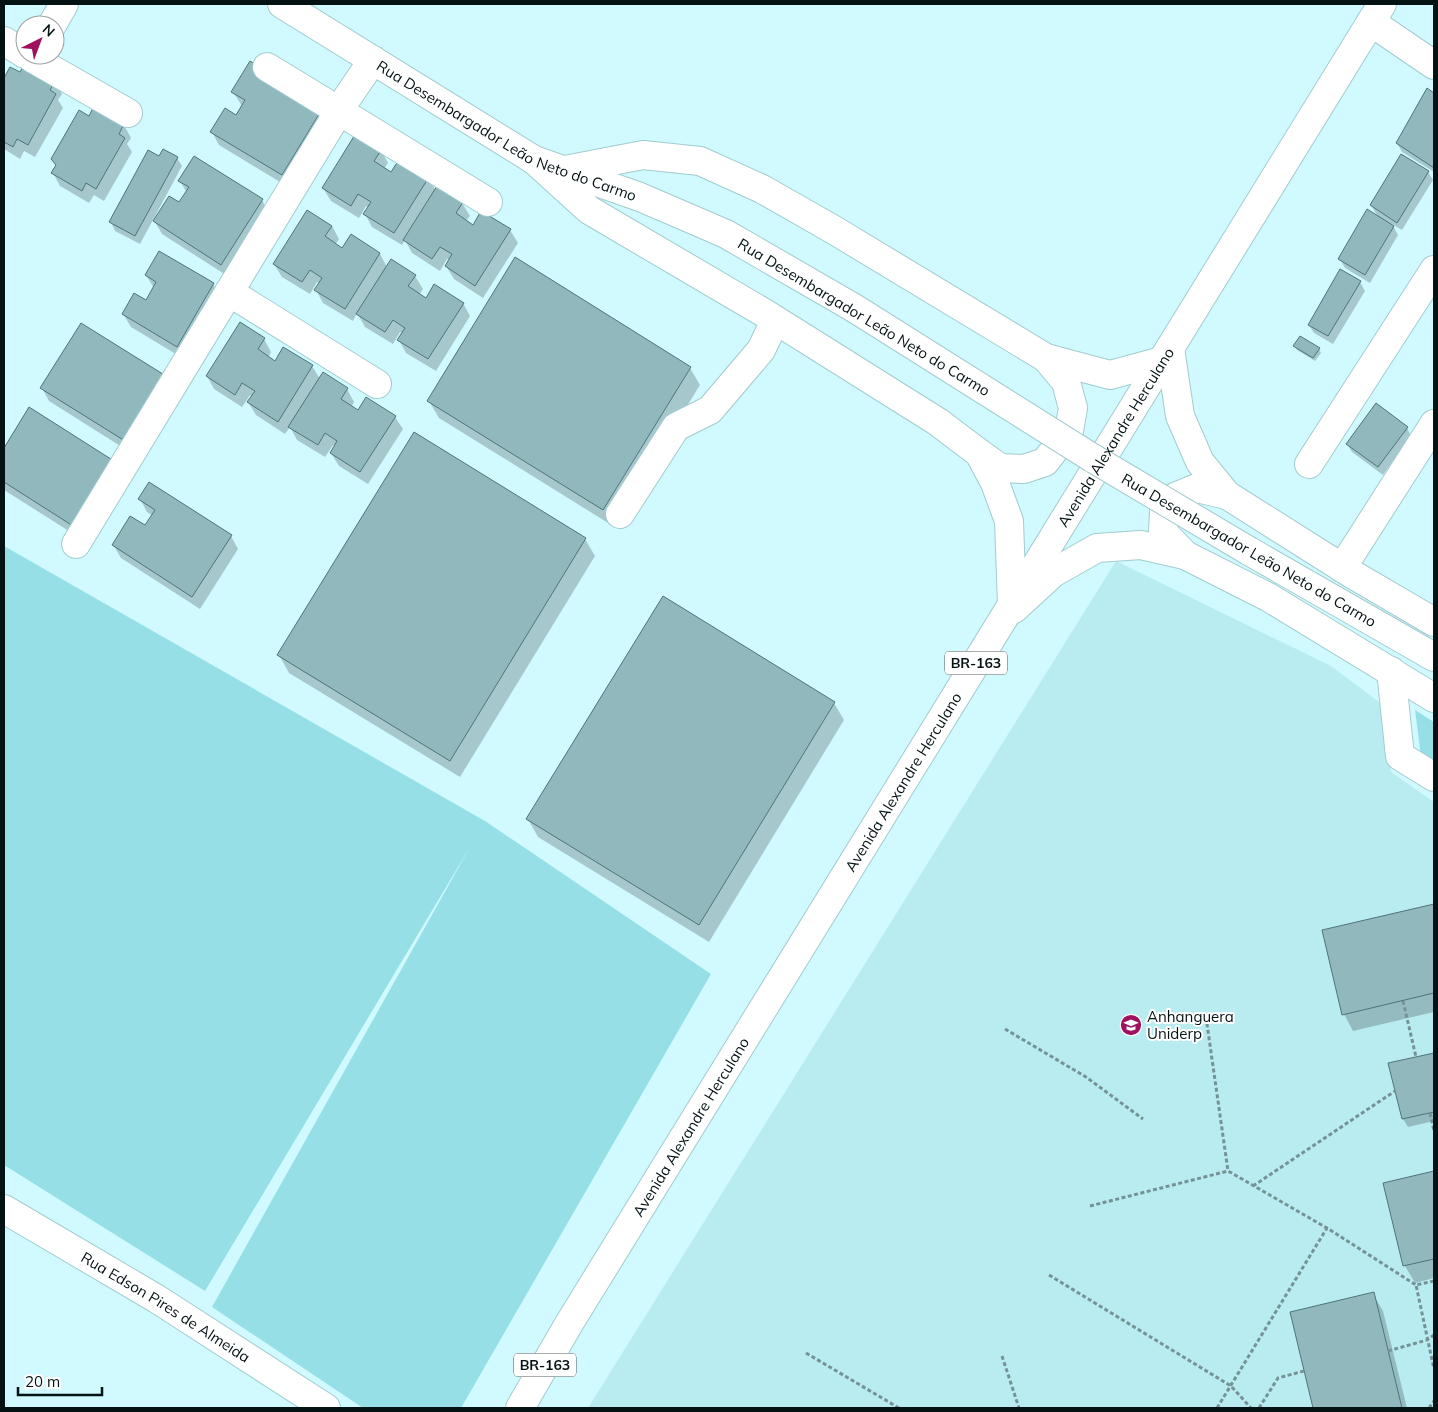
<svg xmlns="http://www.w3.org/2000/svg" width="1438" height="1412" viewBox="0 0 1438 1412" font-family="Mulish,sans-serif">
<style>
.built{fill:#b9ecf1}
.green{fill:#97dfe7}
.shadow{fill:#0003}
.building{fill:#91b9bd;stroke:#4e7479}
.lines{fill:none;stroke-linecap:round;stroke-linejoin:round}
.minor-casing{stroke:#a2cbcf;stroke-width:30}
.major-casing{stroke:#a2cbcf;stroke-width:30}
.highway-casing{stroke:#a2cbcf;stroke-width:30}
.path{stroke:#759396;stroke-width:3;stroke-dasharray:4 2.5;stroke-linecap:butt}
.minor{stroke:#fff;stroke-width:28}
.major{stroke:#fff;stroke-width:28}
.highway{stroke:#fff;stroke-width:28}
.minor-bridge-casing{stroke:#a2cbcf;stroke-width:30;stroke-linecap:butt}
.major-bridge-casing{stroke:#a2cbcf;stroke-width:30;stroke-linecap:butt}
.minor-bridge{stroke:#fff;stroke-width:28}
.major-bridge{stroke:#fff;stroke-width:28}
.labels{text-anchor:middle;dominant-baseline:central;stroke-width:4;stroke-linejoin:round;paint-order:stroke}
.shield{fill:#fff;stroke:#4f595a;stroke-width:1}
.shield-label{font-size:14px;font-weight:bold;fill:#041214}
.street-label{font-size:15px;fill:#041214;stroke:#fff}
.poi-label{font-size:15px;fill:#041214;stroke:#fff;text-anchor:start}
</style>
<rect width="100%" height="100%" fill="#d0faff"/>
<path class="built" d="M1116,561l215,105 48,36 12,70 43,30v606h-846z"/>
<path class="green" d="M4,546l481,275 226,153 -250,434h-98l-151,-101 258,-460 -265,444 -201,-126z
M1415,710l19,12v49l-12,-7z"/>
<path class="shadow" d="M250,63l81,57 -41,68 -71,-43 -7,-13 24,-15 6,-11 -9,-14z
M11,69l10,5 34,7 7,13 -4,6 5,8 -28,49 -11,-6 -4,8 -16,-10v-68z
M1428,90l6,4v78l-32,-20 -5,-9z
M89,118l35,7 7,13 -4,6 5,8 -28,49 -10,-6 -5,8 -29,-17 -7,-13 4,-6 -4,-8z
M381,150l7,13 -4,6 8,5 36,4 8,13 26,12 8,13 -4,5 7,5 37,4 8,13 -35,55 -29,-19 -8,-13 4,-6 -3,-1 -7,12 -28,-18 -7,-13 -3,5 -30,-18 -7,-13 3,-6 -2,-2 -7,12 -28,-17 -8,-13z
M1402,156l26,16 5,8 -31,50 -10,-6 6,11 -28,48 -25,-15 -5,-9 38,-42 -7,-12z
M159,158h18l5,8 -42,78 -25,-13 -4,-9z
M180,181l82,19 7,13 -40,64 -67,-43 -7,-12 25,-18 7,-11z
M332,226l7,13 -4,6 8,5 37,4 7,13 28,9 8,13 -4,6 7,4 37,4 7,13 -34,55 -30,-18 -7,-13 4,-6 -3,-2 -7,12 -28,-17 -8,-14 -4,8 -30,-18 -7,-13 4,-6 -3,-2 -7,12 -28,-17 -8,-13z
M146,275l67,9 7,13 -36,62 -53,-32 -8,-13 23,-12 8,-14z
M1360,282l5,9 -32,53 -19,-11 -5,-8z
M264,339l7,13 -3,6 7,5 37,3 8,13 27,10 7,13 -3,6 7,4 37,5 8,12 -35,55 -29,-18 -8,-13 4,-6 -2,-2 -8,12 -28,-17 -7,-13 -5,7 -29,-19 -8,-13 4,-5 -2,-2 -8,12 -28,-18 -7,-13z
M1295,346l24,3 2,4 -6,8 -18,-11z
M690,368l10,17 -87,141 -174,-108 -10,-17z
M165,377l-32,77 -84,-53 -7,-13z
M29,409l51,129 -76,-48v-40z
M1407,428l4,8 -28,39 -31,-23 -5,-8z
M140,499l91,37 7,13 -38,60 -79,-51 -7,-12 32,-19 7,-11 -6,-4z
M585,539l10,17 -135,221 -171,-104 -10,-18z
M663,598l171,105 10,17 -135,222 -171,-105 -10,-18z
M1434,905v107l-81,19 -9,-17 -21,-83z
M1434,1054v67l-26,6 -5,-8 -13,-55z
M1434,1172v106l-19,5 -10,-17 -20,-82z
M1373,1294l10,17 24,97h-93l-23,-95z"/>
<path class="building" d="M250,61l74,45 -42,69 -72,-43 15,-24 11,7 9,-15 -14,-8z
M25,63l31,17 -6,10 6,4 -28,51 -11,-6 -4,8 -9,-5v-64l6,-11 10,5z
M1427,88l7,5v75l-38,-25z
M94,106l30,18 -5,10 6,4 -29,51 -10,-6 -4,8 -31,-18 5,-8 -5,-6 28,-49 10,6z
M356,133l26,16 -8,12 17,11 9,-14 29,19 -35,56 -31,-19 8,-12 -13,-8 -7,12 -29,-18z
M163,149l15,8 -43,79 -26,-14 39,-72 11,6z
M1401,154l28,17 -32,52 -27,-18z
M194,156l69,43 -42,66 -68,-44 16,-25 10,6 10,-15 -11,-6z
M437,186l26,16 -7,11 17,12 8,-14 30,18 -36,57 -30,-20 7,-12 -12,-7 -8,12 -29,-19z
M1367,209l27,17 -29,49 -27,-16z
M307,210l25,16 -7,10 17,12 9,-14 29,19 -35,56 -31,-19 8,-12 -12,-8 -8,12 -29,-18z
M159,251l55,32 -37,64 -55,-33 12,-21 12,7 10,-18 -11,-7z
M515,257l176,110 -88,143 -176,-109z
M391,259l25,16 -8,11 18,12 8,-14 30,19 -36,56 -31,-19 8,-12 -12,-8 -8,12 -29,-18z
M1340,269l21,12 -33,55 -20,-11z
M240,322l25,16 -7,11 17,12 8,-14 30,18 -35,57 -31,-20 8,-11 -13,-8 -7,12 -29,-19z
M81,323l85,53 -41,65 -85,-53z
M1300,336l20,12 -7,10 -20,-12z
M323,372l25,16 -7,11 17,11 8,-13 30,19 -36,56 -30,-19 7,-12 -12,-8 -7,12 -30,-18z
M1376,403l32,24 -30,40 -32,-23z
M29,407l85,54 -41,65 -69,-44v-34z
M414,432l172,106 -136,223 -173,-106z
M149,482l83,53 -40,62 -80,-52 18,-29 15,9 10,-15 -17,-11z
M663,596l172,106 -136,223 -173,-106z
M1434,904v89l-92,22 -20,-85z
M1434,1053v59l-32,7 -14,-56z
M1434,1171v88l-31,7 -20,-83z
M1374,1292l28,116h-89l-23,-96z"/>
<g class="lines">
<g class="minor-casing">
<g id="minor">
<path d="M1371,22l63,43"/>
<path d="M52,25l12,-21"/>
<path d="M4,41l21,13"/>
<path d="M32,58l96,55"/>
<path d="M267,67l221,135"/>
<path d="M229,292l148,92"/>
<path d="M1170,348l10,68 20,46 27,33 125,79 82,48"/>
<path d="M1309,464l125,-194"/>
<path d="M620,514l56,-87 34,-17 51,-60 14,-29"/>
<path d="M76,544l271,-446 26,-38"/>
<path d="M1249,551l185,106"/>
<path d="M1185,555l-22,-23 1,-20 11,-15 22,-9 30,7"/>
<path d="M1342,568l92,-144"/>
<path d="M1014,609l39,-36 44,-25 44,-3 44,10 83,42 166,101"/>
<path d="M1391,671l9,85 34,21"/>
<path id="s1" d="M4,1209l153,90 169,109"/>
</g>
</g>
<g class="major-casing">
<g id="major">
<path id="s2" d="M282,4l252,156 106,37 86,37 128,74"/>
<path d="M534,160l55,50 177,104 172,108 41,31 16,30 14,38 3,84"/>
<path d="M565,170l78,-15 57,6 62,28 72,41 212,128 64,17 52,-14"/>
<path d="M979,453l21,15 24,1 21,-7 24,-31 4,-23 -7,-26 -20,-24"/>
</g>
</g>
<g class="highway-casing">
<g id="highway">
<path id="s3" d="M520,1408l50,-86 812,-1318"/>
</g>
</g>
<path class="path" d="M1403,1001l13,56
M1206,1017l22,154
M1005,1029l81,48 57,42
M1430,1113l4,18
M1253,1186l142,-95
M1090,1206l138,-35 99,57 89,57
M1049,1275l182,111 20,22
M1434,1281l-18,4 18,84
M1388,1351l39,-11 7,-5
M806,1353l93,55
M1002,1356l17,52
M1217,1408l110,-180
M1259,1408l19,-30 26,-7
M1429,1408l5,-7"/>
<use href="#minor" class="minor"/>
<use href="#major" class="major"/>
<use href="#highway" class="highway"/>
<g class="minor-bridge-casing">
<path id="minor-bridge" d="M1094,459l155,92"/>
</g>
<g class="major-bridge-casing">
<path id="major-bridge" d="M854,308l240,151"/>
</g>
<use href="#minor-bridge" class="minor-bridge"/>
<use href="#major-bridge" class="major-bridge"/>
</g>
<defs>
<g id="university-disc" transform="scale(1.125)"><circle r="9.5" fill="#9e115e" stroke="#fff"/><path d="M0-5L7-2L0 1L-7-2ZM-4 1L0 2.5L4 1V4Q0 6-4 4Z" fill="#fff"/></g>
</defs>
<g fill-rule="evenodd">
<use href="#university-disc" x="1131" y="1025"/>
</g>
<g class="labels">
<g class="shield">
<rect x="945" y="651.5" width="62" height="23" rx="4"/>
<rect x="514" y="1353.5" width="62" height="23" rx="4"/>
</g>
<g class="shield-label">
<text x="976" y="663">BR-163</text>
<text x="545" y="1365">BR-163</text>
</g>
<g class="street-label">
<text stroke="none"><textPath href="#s2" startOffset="259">Rua Desembargador Leão Neto do Carmo</textPath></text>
<text transform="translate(864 317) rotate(31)">Rua Desembargador Leão Neto do Carmo</text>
<text stroke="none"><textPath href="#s3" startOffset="1139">Avenida Alexandre Herculano</textPath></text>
<text transform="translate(1249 550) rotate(30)">Rua Desembargador Leão Neto do Carmo</text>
<text stroke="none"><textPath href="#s3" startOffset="734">Avenida Alexandre Herculano</textPath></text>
<text stroke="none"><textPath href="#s3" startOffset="329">Avenida Alexandre Herculano</textPath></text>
<text stroke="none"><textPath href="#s1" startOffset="189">Rua Edson Pires de Almeida</textPath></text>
</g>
<g class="poi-label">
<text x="1147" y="1016">Anhanguera<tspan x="1147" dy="17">Uniderp</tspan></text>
</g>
</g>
<rect width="1438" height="1412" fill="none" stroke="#041214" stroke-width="10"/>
<g transform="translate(40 40) rotate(42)"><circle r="24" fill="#ffffff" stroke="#9ba0a1"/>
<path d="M0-4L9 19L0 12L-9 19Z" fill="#9e115e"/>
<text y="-8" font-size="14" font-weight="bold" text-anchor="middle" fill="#041214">N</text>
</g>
<path d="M18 1387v8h84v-8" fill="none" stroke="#041214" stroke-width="2.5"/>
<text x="25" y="1387" font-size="15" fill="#041214" stroke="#ffffff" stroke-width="4" paint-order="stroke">20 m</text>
</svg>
